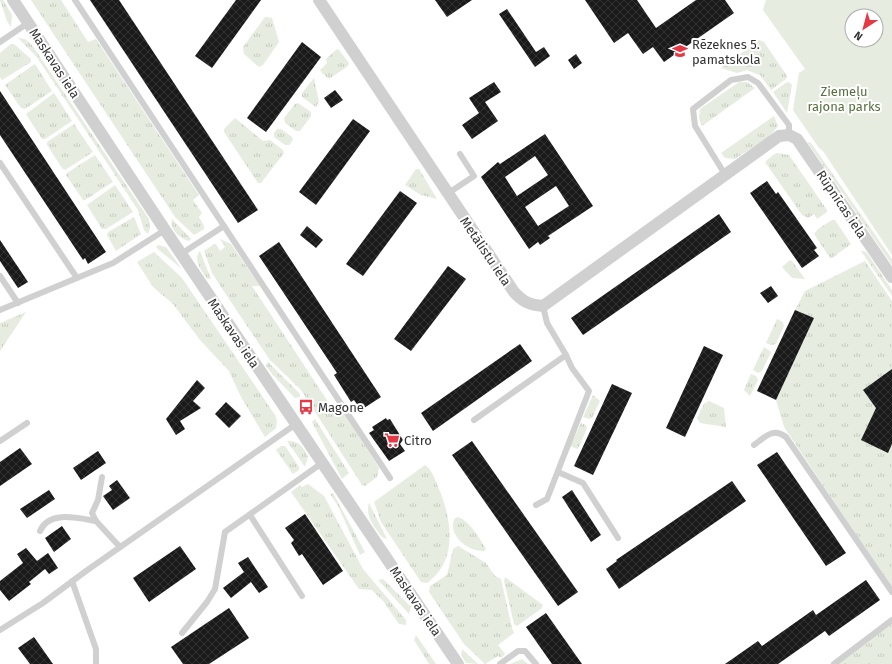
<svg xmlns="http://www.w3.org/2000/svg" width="892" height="664" font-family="'Fira Sans',sans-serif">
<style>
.grass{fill:url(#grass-tufts)}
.park{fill:#e6ecdf;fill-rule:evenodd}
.building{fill:url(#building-cross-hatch);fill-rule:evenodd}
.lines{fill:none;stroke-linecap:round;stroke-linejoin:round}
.lane{stroke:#d0d0d0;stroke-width:6}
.street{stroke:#d0d0d0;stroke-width:12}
.labels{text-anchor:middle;stroke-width:4;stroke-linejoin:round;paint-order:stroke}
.poi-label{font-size:13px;fill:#333;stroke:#fff;text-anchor:start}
.street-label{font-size:13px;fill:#333;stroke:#fff}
.park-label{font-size:13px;fill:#56703f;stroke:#fff}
</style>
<defs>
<pattern id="grass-tufts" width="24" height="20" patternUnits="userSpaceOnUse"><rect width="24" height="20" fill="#e6ecdf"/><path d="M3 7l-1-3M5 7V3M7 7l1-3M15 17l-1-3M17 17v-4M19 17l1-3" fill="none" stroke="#c6cbc0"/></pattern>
<pattern id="building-cross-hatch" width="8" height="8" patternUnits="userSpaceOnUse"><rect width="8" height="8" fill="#1a1a1a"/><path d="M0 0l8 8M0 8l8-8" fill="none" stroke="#333"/></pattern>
</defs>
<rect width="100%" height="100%" fill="#fff"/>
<!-- grass -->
<g class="grass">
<path d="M0,0H3L12,15L11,27L7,21Z"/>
<path d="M31,0H61L88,42L96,39L199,195L193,200L202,213L199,217L204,226V229L194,235L175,217Z"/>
<path d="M265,17L272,18L279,42L263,65L259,67L244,54L243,47Z"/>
<path d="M18,38L25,39L32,45L149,219L150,228L148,234L144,230L138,210L80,122L36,56Z"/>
<path d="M759,40L764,42L787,76L786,79L771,90L760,75L754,73L747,70L737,73L721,68Z"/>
<path d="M11,44H14L31,59V62L2,80L0,77V53Z"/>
<path d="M337,49L339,50L349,63L348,66L329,79L322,73L320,70L327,63L326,59Z"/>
<path d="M35,64L52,91L25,109L21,108L5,85Z"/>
<path d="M314,78L319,102L316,107L302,97V93Z"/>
<path d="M739,82H747L755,88L702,126L699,118L700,109Z"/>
<path d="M787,82L790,83L792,85L787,113L773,92Z"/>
<path d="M54,93L72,121L45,139H42L26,114Z"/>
<path d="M298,103L311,112V116L300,131H296L285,123L284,118L295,104Z"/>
<path d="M774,116L778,126C769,140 748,150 735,159L725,158L721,153Z"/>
<path d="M235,118L263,141L270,140L283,150L284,153L261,183H258L224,132V129Z"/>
<path d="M74,124L93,152L65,170L62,168L47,145V142Z"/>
<path d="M277,129H281L292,137L293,140L289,145H285L274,137V133Z"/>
<path d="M807,142L811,143L892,259V265Z"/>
<path d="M777,153L789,155L827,210V212L817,219L814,214L808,218L802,215L765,162L773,155Z"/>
<path d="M95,155L113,182L85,200H83L66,175L67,173Z"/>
<path d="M416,169H419L437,199L421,195L405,185Z"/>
<path d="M115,185L133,212L106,229H102L87,205Z"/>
<path d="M134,217L141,234L116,251L107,235L108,232Z"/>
<path d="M172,219L191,239L189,241C179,238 170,230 172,219Z"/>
<path d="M832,220H835L851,244L832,258H830L814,234L818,229Z"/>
<path d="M220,239L231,244L260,286H252L334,411L342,412L346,415L379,468L377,477L365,486L362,485L301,390L270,360L223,290L212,273L204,251L214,244H216L220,251L225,247Z"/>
<path d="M158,245L166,247L182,269L159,250L156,247Z"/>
<path d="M200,251L211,279H207C202,271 192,260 200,251Z"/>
<path d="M861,251H864L867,253L892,290V296Z"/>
<path d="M154,252L182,278L275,415L277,421L276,428L265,437L241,397L229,371L200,340L173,304L153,287L137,262Z"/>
<path d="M790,260L792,261L805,279L792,278L782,267Z"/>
<path d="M865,261L892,301V588L784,427L776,400L814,318L795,310L805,291Z"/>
<path d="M26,312L0,351V323Z"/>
<path d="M777,319L783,322L784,326L776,344L772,345L766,343Z"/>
<path d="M764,347L771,352L762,371L758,373L753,370Z"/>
<path d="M268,362L300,394V397L295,398L272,374L266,366Z"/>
<path d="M751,374L756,376L758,380L750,396L744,390Z"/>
<path d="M593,395L600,401L592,418L589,419L583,417Z"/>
<path d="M709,401L724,408L726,427L700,423L697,418L704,404Z"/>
<path d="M315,419L349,473L342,479L312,422Z"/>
<path d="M581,423L586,425L587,428L579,447L577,449L570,446Z"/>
<path d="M287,441C298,440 304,447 308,457L305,467Z"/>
<path d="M281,446H285L299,467V470L293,474L276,450Z"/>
<path d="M425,465C432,469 436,482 439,489C452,520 458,561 427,583L421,582L381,522L374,502Z"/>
<path d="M308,484L324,496L363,569L406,620V625L399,624L384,602L372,590L359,589L291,492L300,485L302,487Z"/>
<path d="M333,493L365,552L360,555L338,506L330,494Z"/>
<path d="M369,503L387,539L382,537C374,526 365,517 369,503Z"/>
<path d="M458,517C471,522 479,538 486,549L484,551C469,552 446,535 455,518Z"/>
<path d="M458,546L486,563L495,576L501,579L512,628L514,633L498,645L505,654L501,658L498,656L485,664L464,644L429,592L430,586L447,575L453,549Z"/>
<path d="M505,577L543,605L541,609L517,626L514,624L504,581Z"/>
<path d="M383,579L411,607L409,614L378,580Z"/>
<path d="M892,620V664H833Z"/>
<path d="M416,635L436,664H429L414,640Z"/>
<path d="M462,649L478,664L466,663L461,655Z"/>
<path d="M522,659L528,664H510Z"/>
</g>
<!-- park -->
<path class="park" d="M766,0H892V255L823,151L819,148L793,110L799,73L805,69L763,10ZM852,16H876V40H852Z"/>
<!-- building -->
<g class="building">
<path d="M90,0H119L258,210L238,223Z"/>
<path d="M236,0H261L212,68L195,56Z"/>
<path d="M435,0H472L447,17Z"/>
<path d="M585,0H637L656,28L696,0H725L734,13L664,62L653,47L643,54L628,33L614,43Z"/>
<path d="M507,9L536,52L544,47L550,56L535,67L499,14Z"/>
<path d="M302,42L321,57L266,132L247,118Z"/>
<path d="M576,54L582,63L574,69L568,60Z"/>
<path d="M494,82L501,92L485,102L498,121L472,139L462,125L479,113L469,98Z"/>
<path d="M335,90L343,100L331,108L324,98Z"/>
<path d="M0,91L106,252L88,264L85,258L83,260L0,135Z"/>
<path d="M353,119L370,131L316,205L299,192Z"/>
<path d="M545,134L593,206L548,236L550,238L540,245L538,242L529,249L481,177L498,162L500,164ZM535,156L548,175L517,196L505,177ZM556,186L569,206L538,226L525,207Z"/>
<path d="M767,181L776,194L778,192L817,248L814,250L819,256L802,268L750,193Z"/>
<path d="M400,191L417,203L363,276L346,264Z"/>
<path d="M719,214L731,232L583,335L571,318Z"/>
<path d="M307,226L323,240L316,248L300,235Z"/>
<path d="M0,240L28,282L18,288L0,261Z"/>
<path d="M279,242L381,397L361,410L354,400L351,402L334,375L337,373L259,256Z"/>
<path d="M448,266L466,279L411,351L394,339Z"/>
<path d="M771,286L778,296L768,303L760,293Z"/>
<path d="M795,310L814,318L776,400L757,391Z"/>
<path d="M520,344L532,361L433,431L421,413Z"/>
<path d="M704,346L723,355L685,437L666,428Z"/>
<path d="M892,369V444L888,453L861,440L876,408L863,390Z"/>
<path d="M197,380L205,388L193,401L201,408L180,421L185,429L176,435L166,419Z"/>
<path d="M612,384L632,393L593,475L574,466Z"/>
<path d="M226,402L241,416L229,428L215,414Z"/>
<path d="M386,418L387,420L390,419L403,440L400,444L405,451L389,461L369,433L374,430L372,427Z"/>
<path d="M472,441L578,592L558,606L452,455Z"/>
<path d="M20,448L32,464L0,486V462Z"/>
<path d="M98,451L106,463L81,480L73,468Z"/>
<path d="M777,452L846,553L826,566L757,465Z"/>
<path d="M117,480L130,498L113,510L103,496L112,490L109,486Z"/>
<path d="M732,481L746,501L619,589L606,569L617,561L616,560Z"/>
<path d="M49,490L55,499L27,518L20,509Z"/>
<path d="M572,490L601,535L591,542L562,497Z"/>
<path d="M305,514L343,571L323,585L302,554L299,556L291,543L294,540L285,528Z"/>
<path d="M62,526L71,539L54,552L45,538Z"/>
<path d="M180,546L196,569L149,602L133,578Z"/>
<path d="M26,548L37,561L48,553L58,568L49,574L45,569L29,582L31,584L9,601L0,590V581L23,563L17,554Z"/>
<path d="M248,557L268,587L259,593L251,582L231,598L223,588L244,572L238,563Z"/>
<path d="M866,580L880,600L829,636L825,631L778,664H725L758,641L762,646L813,610L816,615Z"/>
<path d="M229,608L249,638L209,664H183L171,647Z"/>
<path d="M546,613L582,664H552L526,627Z"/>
<path d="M34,637L53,664H30L18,648Z"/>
</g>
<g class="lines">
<!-- lane -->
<g class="lane">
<path d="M75,0L390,478"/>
<path d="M0,42L28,23"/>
<path d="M0,163L77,278"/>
<path d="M726,176L695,126L693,109L731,80L748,77L758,83L789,125V135"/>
<path d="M447,194L474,176L460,154"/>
<path d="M181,254L224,226"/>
<path d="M0,276L18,303"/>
<path d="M0,310L113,263L165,230"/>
<path d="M474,420L566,355L547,323L543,306"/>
<path d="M0,441L27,423"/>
<path d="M754,445C765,437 773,427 786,437L892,592"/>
<path d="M558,472L583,483L618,538"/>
<path d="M102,477L98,500L92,513L96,521L120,547"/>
<path d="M536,505L547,499L589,391L572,368L566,355"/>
<path d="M250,515L302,596"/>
<path d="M40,531C49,510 78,518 96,521"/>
<path d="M72,581L96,649V664"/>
<path d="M0,630L43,603L86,571L296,424"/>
<path d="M182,633L207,602L215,589L225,532L322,463"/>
<path d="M500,664L518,651H525L536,664"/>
<path d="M834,664L892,620"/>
</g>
<!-- street -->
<g class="street">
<path d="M13,0L165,230L458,664"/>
<path d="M319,0L514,292C523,302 530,305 543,306L779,136L789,135L797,139L892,277"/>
</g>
</g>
<!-- icons -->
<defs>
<g id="school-bare" transform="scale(1.2)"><path d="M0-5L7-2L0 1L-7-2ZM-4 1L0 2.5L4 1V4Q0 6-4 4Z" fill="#e63946" stroke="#fff" stroke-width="2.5" paint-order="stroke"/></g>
<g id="bus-bare" transform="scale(1.2)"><path d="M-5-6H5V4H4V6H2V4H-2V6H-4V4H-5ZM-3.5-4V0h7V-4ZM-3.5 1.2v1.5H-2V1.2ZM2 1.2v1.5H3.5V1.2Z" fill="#e63946" stroke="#fff" stroke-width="2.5" paint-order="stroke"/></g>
<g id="supermarket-bare" transform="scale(1.2)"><path d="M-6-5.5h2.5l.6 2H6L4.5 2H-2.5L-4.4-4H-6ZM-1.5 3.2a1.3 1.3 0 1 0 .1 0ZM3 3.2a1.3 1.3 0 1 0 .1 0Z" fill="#e63946" stroke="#fff" stroke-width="2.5" paint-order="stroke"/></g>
</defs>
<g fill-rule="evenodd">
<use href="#school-bare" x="680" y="51"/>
<use href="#bus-bare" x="306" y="407"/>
<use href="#supermarket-bare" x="392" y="440"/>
</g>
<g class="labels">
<!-- poi labels -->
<g class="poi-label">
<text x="692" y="49">Rēzeknes 5.<tspan x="692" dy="15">pamatskola</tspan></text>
<text x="318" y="412">Magone</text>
<text x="404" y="445">Citro</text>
</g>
<!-- street labels -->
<g class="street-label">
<text transform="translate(55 63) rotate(57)" y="5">Maskavas iela</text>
<text transform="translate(842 204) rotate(56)" y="5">Rūpnīcas iela</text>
<text transform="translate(486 251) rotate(56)" y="5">Metālistu iela</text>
<text transform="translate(234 333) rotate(56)" y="5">Maskavas iela</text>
<text transform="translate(416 601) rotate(56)" y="5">Maskavas iela</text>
</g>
<!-- park labels -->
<g class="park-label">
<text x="844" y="96">Ziemeļu<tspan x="844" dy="15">rajona parks</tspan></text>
</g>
</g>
<!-- north arrow -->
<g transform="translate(864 28) rotate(216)"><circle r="19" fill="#ffffff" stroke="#adadad"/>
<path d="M0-3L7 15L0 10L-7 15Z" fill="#e63946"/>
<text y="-6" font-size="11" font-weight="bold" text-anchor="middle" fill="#333333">N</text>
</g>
</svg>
